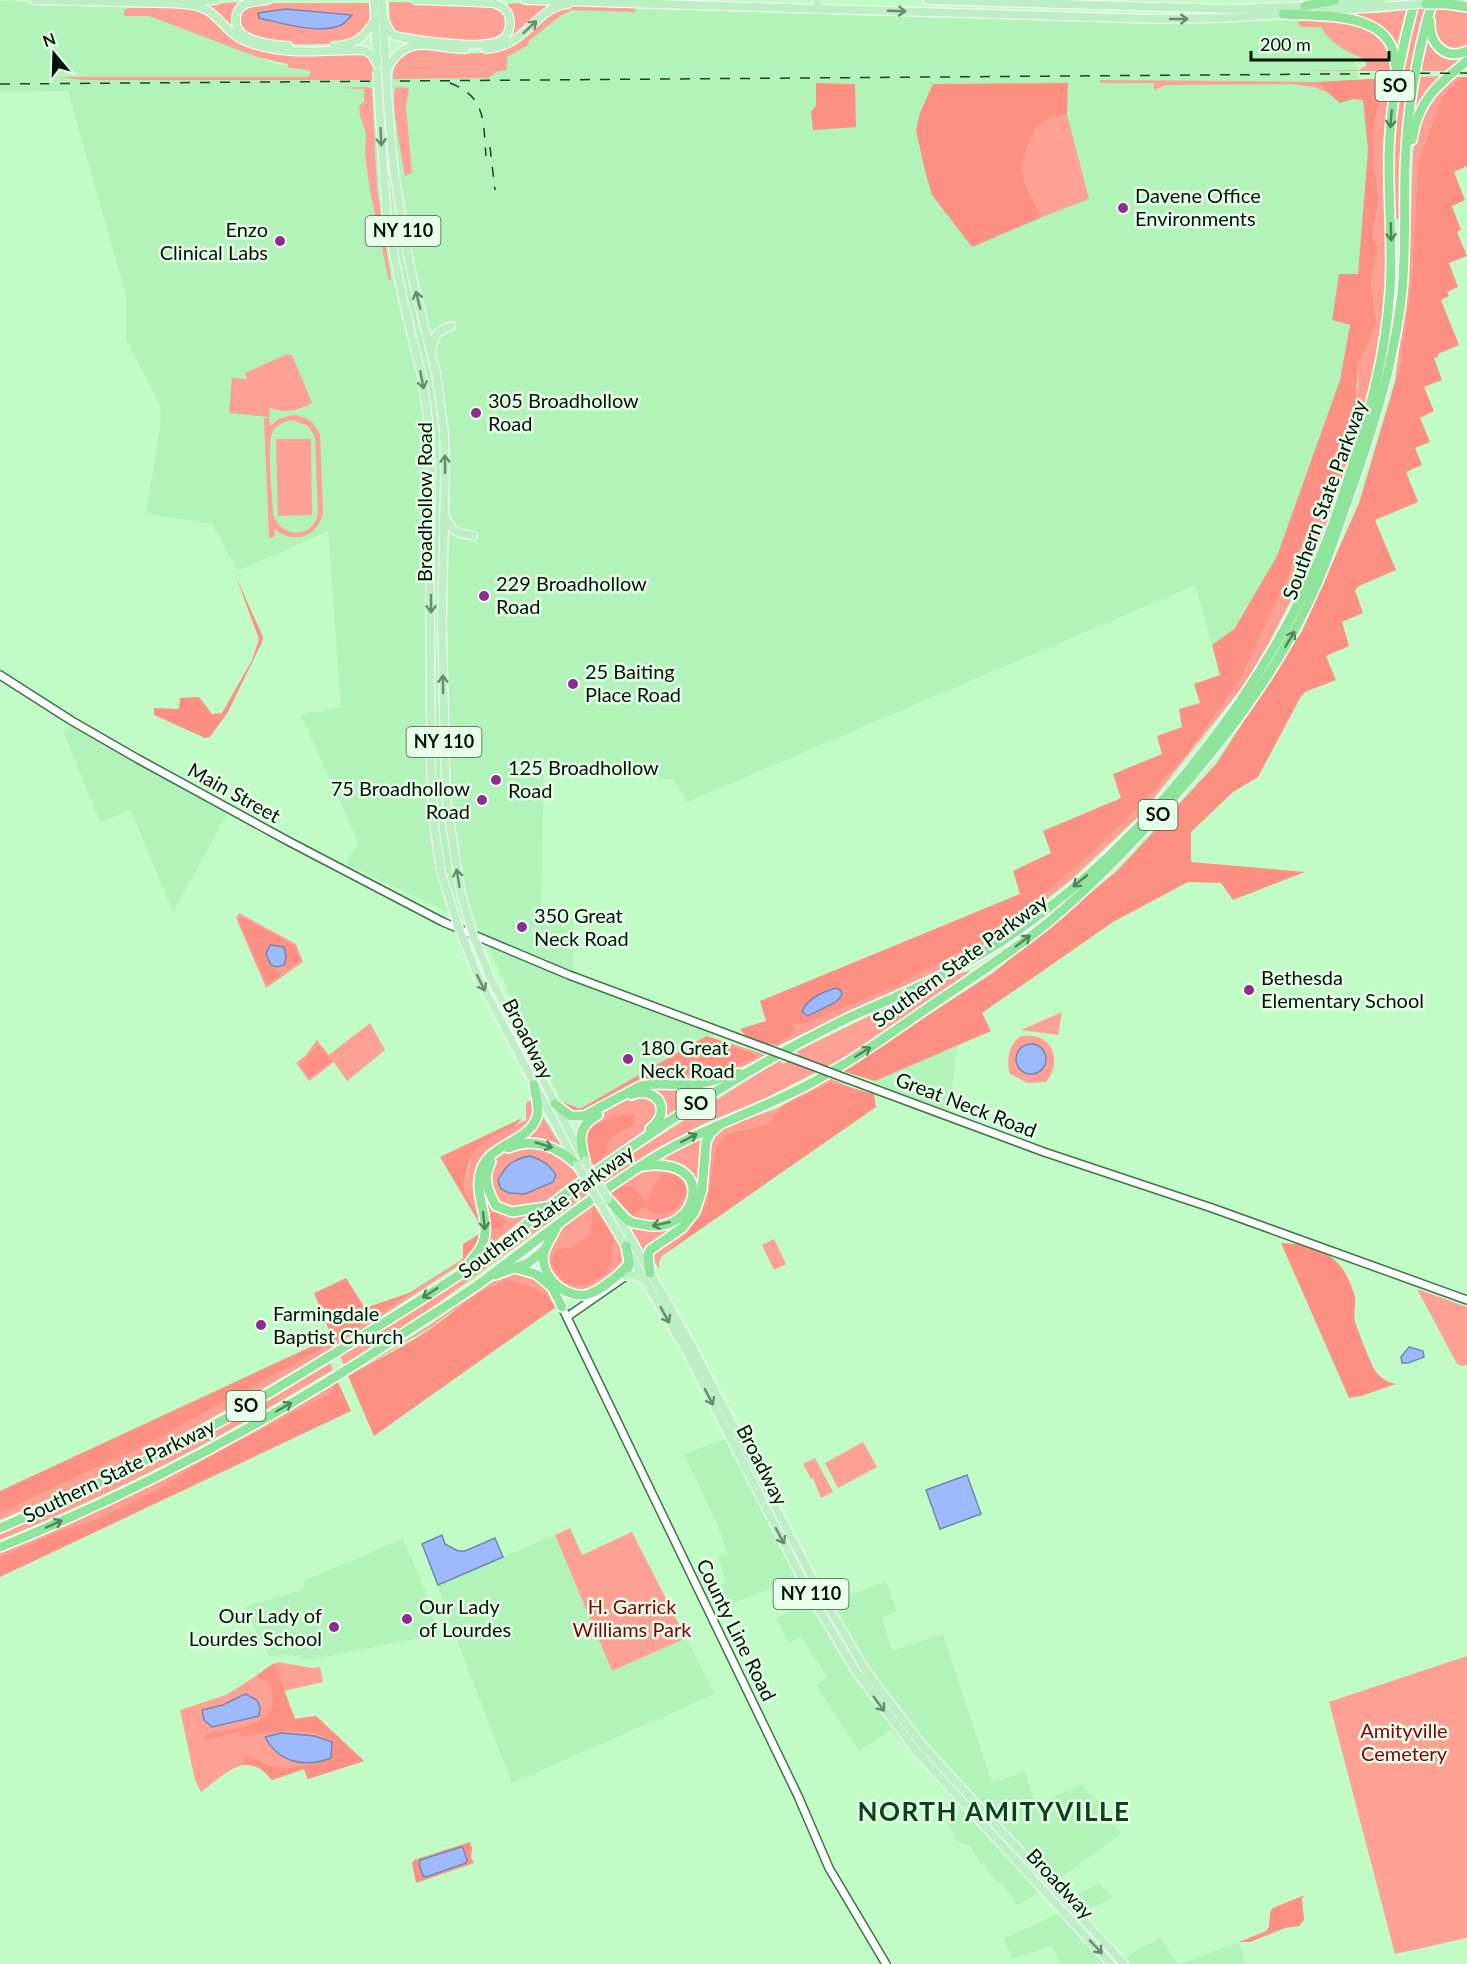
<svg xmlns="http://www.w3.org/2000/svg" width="1467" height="1964" font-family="Lato,sans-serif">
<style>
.built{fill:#b1f3b8}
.green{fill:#ffa095;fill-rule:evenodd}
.forest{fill:#fe9083}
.water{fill:#9eb9fc;stroke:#6f87b1;stroke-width:1.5}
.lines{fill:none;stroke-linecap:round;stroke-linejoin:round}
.secondary-casing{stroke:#3e7446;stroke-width:10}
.primary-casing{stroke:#fff;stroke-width:10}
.highway-casing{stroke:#fff;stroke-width:12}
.secondary{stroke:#fff;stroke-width:7}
.primary{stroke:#bcefc3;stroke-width:8}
.highway{stroke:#8fe49b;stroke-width:9}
.rail{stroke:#243e27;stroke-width:1.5;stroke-dasharray:10 10;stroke-linecap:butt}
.secondary-bridge-casing{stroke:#3e7446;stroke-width:10;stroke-linecap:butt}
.primary-bridge-casing{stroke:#fff;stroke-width:10;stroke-linecap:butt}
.highway-bridge-casing{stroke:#fff;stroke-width:12;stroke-linecap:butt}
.secondary-bridge{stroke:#fff;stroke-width:7}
.primary-bridge{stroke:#bcefc3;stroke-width:8}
.highway-bridge{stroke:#8fe49b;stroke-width:9}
.oneway{stroke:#688c6d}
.oneway2{stroke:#4f8657}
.poi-dot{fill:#902b91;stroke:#e8ffea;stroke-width:2}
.labels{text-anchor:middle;stroke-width:5;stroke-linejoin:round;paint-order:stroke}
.shield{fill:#e8ffea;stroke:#465a48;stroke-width:1.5}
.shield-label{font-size:18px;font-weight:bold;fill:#011303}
.poi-label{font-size:20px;fill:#011303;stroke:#e8ffea;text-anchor:start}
.street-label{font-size:20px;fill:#011303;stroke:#e8ffea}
.park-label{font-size:20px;fill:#860008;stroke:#e8ffea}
.district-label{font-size:26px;font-weight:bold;letter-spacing:1.5px;fill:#084418;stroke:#e8ffea}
</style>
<rect width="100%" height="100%" fill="#c1fcc7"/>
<!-- built -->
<g class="built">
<path d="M0,1L157,8L274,64L394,74L500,54L524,44L559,14L577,6L688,5L934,12L1302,16L1349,27L1363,99L1368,150L1358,275L1332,320L1350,325L1340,380L1277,556L1233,629L1212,645L1195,585L687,802L674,780L544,762L541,915L574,916L573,973L732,1032L707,1036L580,1109L562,1102L477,925L346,864L358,842L301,715L341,707L328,531L238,571L212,524L146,514L160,429L161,407L126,338L127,300L68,91L0,92Z"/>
<path d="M71,727L227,814L173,912L131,810L100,822L64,733Z"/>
<path d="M957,1046L948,1122L874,1094L875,1081Z"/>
<path d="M742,1433L829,1602L886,1582L897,1612L882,1617L892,1651L943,1634L992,1783L1025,1772L1036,1806L1081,1784L1100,1804L1121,1834L1053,1883L1069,1899L1099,1883L1112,1898L1083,1912L1111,1940L1093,1950L1105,1964H1060L1052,1946L1013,1959L1003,1939L1059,1913L1039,1892L1017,1905L1004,1885L996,1882L984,1863L981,1865L969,1845L957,1842L946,1820L962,1811L891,1730L859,1751L816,1685L827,1677L801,1636L789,1643L776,1619L806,1600L795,1578L715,1611L705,1591L726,1582L718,1557L727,1553L718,1526L684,1454Z"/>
<path d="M555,1535L612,1671L686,1638L715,1694L512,1783L446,1612L438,1585Z"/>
<path d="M403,1539L425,1590L439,1634L309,1660L290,1655L269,1656L244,1607L305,1589L303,1581Z"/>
<path d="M1160,1938L1178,1964H1131L1125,1958Z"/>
<path d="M1239,1942L1245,1964H1180Z"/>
</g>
<!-- green -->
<g class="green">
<path d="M1420,0H1428L1419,28L1421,29L1411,72L1404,71L1409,51L1407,50Z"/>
<path d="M244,2C236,12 230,18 236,31L207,8L208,4Z"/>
<path d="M389,2L491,4L504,13C507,20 509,29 503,35C488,50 416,36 395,34L390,26Z"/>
<path d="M258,3H369C369,11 372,24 366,30C363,34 352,41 346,43C340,45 330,43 323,44C302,45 221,46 244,8Z"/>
<path d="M508,4L515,3L561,4L506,43L511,13L507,6Z"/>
<path d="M569,6L635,8L634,15L633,12L572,10L560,16L529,41L528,45L507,57V70L496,72L489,78L393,79C393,38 430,50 457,53C469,54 482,53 494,52C526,48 540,15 569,6Z"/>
<path d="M1449,6L1467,11V48L1458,52L1439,47L1433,21L1437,7Z"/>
<path d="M186,7L203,12L240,43L266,52L292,56L363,54L372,59L374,80H84L58,77H307L310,75V70L288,68V64L257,57L149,16H124V10L128,8Z"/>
<path d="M1406,10L1397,47L1387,34L1346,15V13H1378Z"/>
<path d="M1318,18C1352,22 1397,26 1390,71H1300L1359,70L1367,65L1364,59C1348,53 1329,42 1321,27H1302L1298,24L1300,19Z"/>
<path d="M1428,36L1433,45L1467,53V59L1451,71H1419Z"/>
<path d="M1391,76L1384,131L1383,160L1388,258L1382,336L1362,425L1338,495L1315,553L1269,643L1244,685L1141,814L1071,880L1001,935L937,971L777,1046L796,1029L790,1024L801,1025L810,1022L895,987L994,934L1024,912L1095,850L1126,820L1186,756L1240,680L1287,580L1320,503L1332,494L1358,388V362L1367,347L1377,322L1371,283L1378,247L1373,237L1379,199L1374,159V125L1386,78Z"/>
<path d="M1401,76H1409L1406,94L1407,95L1400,220L1395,218C1392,170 1395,124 1401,76Z"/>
<path d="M1445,76L1414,117L1419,77Z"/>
<path d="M1452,77H1462L1459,80L1418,162L1412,273L1400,365L1395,382L1409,269L1413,152L1418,128L1428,101Z"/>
<path d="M1100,80L1316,82L1327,92L1313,87L1292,84L1170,85L1163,86L1154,90V83H1101Z"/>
<path d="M366,87L372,89L377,188L391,279L389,281L370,191L365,154L366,133L360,116L359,106L364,102V89L339,88Z"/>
<path d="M396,87L409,88L406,106L412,173L405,176C403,160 389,98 396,87Z"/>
<path d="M1067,115L1089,199L1042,217L1025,184L1021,165L1036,127L1051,118Z"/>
<path d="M287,354L292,355L312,403C297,410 287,414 270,408L269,417L229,413L232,378L247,379L245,373Z"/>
<path d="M294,415L306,418L312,422L320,434L323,513C318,537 292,545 275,529L274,537L269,538L264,418H269L270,426L280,418ZM293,420L308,426L315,437L318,513C313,539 283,539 273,515C273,499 266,443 273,431C278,424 285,421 293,420Z"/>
<path d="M276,439H311L312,515L278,516Z"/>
<path d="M239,913L296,944L303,962L266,988L236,918Z"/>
<path d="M971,971L847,1056L768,1097L703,1124L658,1148L604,1183L598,1175L779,1060L783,1064L799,1055L797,1051L958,973Z"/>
<path d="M1062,1012L1058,1035L1021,1030Z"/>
<path d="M370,1023L385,1050L347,1081L334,1062L309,1081L296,1063L305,1056L317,1040L329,1055Z"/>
<path d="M707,1036L766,1055L718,1079L696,1083L649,1082L578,1114L571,1111L562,1102L580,1109Z"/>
<path d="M1021,1036C1051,1031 1064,1059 1046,1082L1028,1083L1010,1074C1006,1061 1008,1044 1021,1036Z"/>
<path d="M829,1078L855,1089L830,1082L783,1107L768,1124L727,1133L716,1147L708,1204L684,1236L662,1256L659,1262V1268L652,1259L653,1252L697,1213L707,1153L713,1137L724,1126L776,1109Z"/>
<path d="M718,1083L719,1084L661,1122L663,1105L638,1089Z"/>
<path d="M633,1096L653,1098L659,1112L651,1126L593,1166C571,1124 602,1115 633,1096Z"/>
<path d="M531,1100L534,1105L533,1115L535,1117C522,1141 487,1140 478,1169C476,1176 477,1184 478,1192C484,1220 487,1233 470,1258L341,1343L233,1406L165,1444L76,1487L0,1520V1513L144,1446L324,1348L321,1342L331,1337L334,1343L465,1259C493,1227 480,1221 464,1188L472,1152L484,1141L526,1120V1103Z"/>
<path d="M541,1114L561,1145L560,1147C531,1132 516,1142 491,1157L488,1196L516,1215L527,1216L479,1255L482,1248L481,1187L490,1157L527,1133Z"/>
<path d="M711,1130C698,1154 707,1183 694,1208C690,1217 681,1226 673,1233C664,1240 653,1242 647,1252L644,1251L627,1221C651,1236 696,1227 696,1193C696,1187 693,1179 690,1175C680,1164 666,1167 656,1161Z"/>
<path d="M538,1144L564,1157L578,1177C564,1186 547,1202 532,1208C494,1224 467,1162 515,1147C522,1145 531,1145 538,1144Z"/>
<path d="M662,1168L680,1172L688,1182L689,1205C658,1234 629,1225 608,1191C626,1180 641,1171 662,1168Z"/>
<path d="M583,1186L588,1194L434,1306L344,1365L339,1354L448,1288Z"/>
<path d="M593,1203L626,1256V1264C614,1273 600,1289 584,1292C574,1294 554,1282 549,1272C545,1264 546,1253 550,1245C559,1228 579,1216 593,1203Z"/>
<path d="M774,1239L786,1264L774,1270L762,1245Z"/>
<path d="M524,1272L549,1287L559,1305L556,1307L552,1300L496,1283L445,1316L433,1326L348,1376L430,1325L474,1293L508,1273Z"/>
<path d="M1417,1289L1467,1307V1365L1463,1366L1457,1364Z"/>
<path d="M329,1360L333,1370C277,1403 220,1437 162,1466C109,1493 55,1517 0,1540V1531L51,1508Z"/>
<path d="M337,1380L331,1392L196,1464L161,1487L94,1520L61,1530L0,1557V1551L122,1498L177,1470Z"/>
<path d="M863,1442L877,1467L838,1488L825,1463Z"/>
<path d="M815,1458L833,1492L821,1498L813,1478L811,1479L803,1464Z"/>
<path d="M570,1528L582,1555L632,1532L686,1638L612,1671L555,1535Z"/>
<path d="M1467,1656V1938L1395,1954L1329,1702Z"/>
<path d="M278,1662L312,1668L320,1667L323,1682L284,1691L295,1719L316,1716L364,1761L308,1779L304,1769L272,1780C269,1777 266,1772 262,1769C242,1754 216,1781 201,1792L195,1780L180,1710L226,1695Z"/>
</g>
<!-- forest -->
<g class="forest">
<path d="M1462,77H1467V166L1454,172L1465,200L1452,206L1461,230L1457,232L1467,256L1449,263L1458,287L1447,292L1449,296L1441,300L1459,345L1438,354V357L1434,358L1442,380L1424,387L1434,411L1420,418L1430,442L1415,448L1422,465L1406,472L1418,502L1375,520L1396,570L1359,586L1355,590L1363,613L1342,622L1349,646L1326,656L1336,680L1305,692L1300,698L1258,777L1233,792L1191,832V862L1305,872L1233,900L1221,883L1188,882L1113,922L982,1013L991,1031L875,1081L842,1071L993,973L1117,871L1216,764L1302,631L1359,503L1400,365L1412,273L1418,162L1443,96Z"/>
<path d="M1386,78L1374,125V159L1379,199L1373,237L1378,247L1371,283L1377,322L1367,347L1358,362L1356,404L1332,494L1320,503L1287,580L1240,680L1186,756L1126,820L1095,850L1024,912L994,934L895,987L810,1022L801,1025L791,1024L796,1029L777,1046C765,1042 748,1042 740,1029L766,1021L760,1001L1020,894L1013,871L1051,853L1043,831L1121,798L1113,774L1162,754L1157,736L1182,727L1179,709L1200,703L1194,684L1220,675L1212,645L1234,629L1277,556L1340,380L1350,325L1332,320L1339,274H1358L1368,150L1363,100L1353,99L1340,103L1316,82Z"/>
<path d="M816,83L855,84L856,127L813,130L811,112L816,106Z"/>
<path d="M1068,83L1067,115L1051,118L1036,127L1021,165L1025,184L1042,217L972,247L932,195L925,171L916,130L920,113L933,84Z"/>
<path d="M236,577L263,637L262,642L228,712L210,737L205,738L154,715V708L179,709L180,698L199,697L212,714L222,713L252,660L259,639Z"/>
<path d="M239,917L244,918L290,943L294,946L301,961L288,969L284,965L286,957L266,954L271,965L282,974L277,979L267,985L238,919Z"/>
<path d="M707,1036L758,1056L720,1071L695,1075L669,1073L647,1079L628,1085L584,1110L575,1111L562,1102L580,1109Z"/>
<path d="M318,1045L332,1061L309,1078L300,1065Z"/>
<path d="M830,1082L874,1094L876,1107L662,1256L684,1236L707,1204L716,1147L727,1133L768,1124L782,1107Z"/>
<path d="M634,1114L635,1124L610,1138L605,1154L593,1166L585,1152L586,1132C603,1119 612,1116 634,1114Z"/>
<path d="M522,1118C517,1126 511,1128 503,1132C470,1148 470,1154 464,1188C480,1221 493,1227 465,1259L334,1343L314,1293L346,1278L365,1308L409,1293L463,1259V1244L481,1233L478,1221L440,1157Z"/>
<path d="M662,1173L681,1177L687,1191C682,1203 672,1217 657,1214C653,1213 647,1209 644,1207L632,1215L613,1193L623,1186L633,1187L647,1202L650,1192Z"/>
<path d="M593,1207L614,1237L611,1247L612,1258L606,1274L588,1284L565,1283L551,1263L556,1250L574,1246L590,1235Z"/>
<path d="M496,1212L507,1222L500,1230L493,1229L489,1222L491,1213Z"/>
<path d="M1281,1243C1314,1244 1338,1252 1351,1285C1352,1289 1355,1294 1355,1298C1356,1306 1353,1314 1355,1321C1356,1327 1373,1369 1376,1372C1382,1379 1387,1382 1396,1384L1361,1396L1349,1398Z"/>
<path d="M508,1280C525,1284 547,1291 556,1307L374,1436L348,1376C375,1360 408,1345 433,1327C456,1310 480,1288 508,1280Z"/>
<path d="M321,1342L324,1348L144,1446L0,1513V1491Z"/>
<path d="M337,1380L351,1411L0,1577V1557L61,1530L94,1520L161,1487L196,1464L331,1392Z"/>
<path d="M274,1663L295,1719L316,1716L364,1761L308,1779L304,1769L272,1780C263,1770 258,1765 244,1765L243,1756C255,1757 263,1764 274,1767C288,1771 318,1763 331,1758L332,1742C311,1723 266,1734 240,1736L239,1732L203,1741L207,1734C227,1728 268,1730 272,1704C273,1695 273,1690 268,1682L259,1679L257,1675Z"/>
<path d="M470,1842L472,1848L471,1858L474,1863L416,1883L412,1863L414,1860Z"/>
<path d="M1305,1895L1302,1898L1304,1920L1299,1926L1285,1928L1250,1942H1239L1266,1931L1269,1927L1270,1912L1273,1908Z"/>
</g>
<!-- water -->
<g class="water">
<path d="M286,9L352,15C349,18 345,23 341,25C319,35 282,23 259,18L258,13Z"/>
<path d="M270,945L284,947L286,957L284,965L277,967L271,965L266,954Z"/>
<path d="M837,988L841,991L842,995L836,1002L808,1016L802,1012C806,999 824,991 837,988Z"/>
<circle cx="1031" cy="1059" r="15"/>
<path d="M530,1156C542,1160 549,1164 556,1175L553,1182L525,1194L509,1193L501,1189L498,1180C506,1165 513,1159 530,1156Z"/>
<path d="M1409,1347L1423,1351L1424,1357L1408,1363H1402L1401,1357Z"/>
<path d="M967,1475L981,1514L940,1529L926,1490Z"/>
<path d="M442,1535L445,1544L458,1551H465L495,1538L503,1557L438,1585L422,1544Z"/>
<path d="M245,1694L257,1700L260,1708L259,1716L212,1727L204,1720L202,1710L223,1705Z"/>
<path d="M281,1733L315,1736L332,1742L331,1758C305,1768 279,1763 265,1737Z"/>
<path d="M461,1847L463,1848L467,1860L466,1863L426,1877L423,1876L419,1864L420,1860Z"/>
</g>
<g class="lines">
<!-- secondary casing -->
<g class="secondary-casing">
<g id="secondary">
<path d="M0,675L72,721L138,759L288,841L443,922L569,975L765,1048"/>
<path d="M845,1078L1044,1152L1212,1208L1467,1300"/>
<path d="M562,1307L798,1796L829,1868L886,1964"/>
<path d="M567,1317L626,1276"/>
</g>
</g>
<!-- primary casing -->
<g class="primary-casing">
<g id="primary">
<path d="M34,0L159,3"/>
<path d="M268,0C254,2 235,1 236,21C236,26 238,30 242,34C254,43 275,45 289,46"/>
<path d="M374,0L377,61"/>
<path d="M382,0L386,70"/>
<path d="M525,0L1156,19L1222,18L1288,14"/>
<path d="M817,0L818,9"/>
<path d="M927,0L1231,9L1310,6"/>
<path d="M1446,1L1460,0"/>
<path d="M189,2L217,0"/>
<path d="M156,3C173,4 195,2 210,12C222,21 230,35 245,41C283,57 323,50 363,50L371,54L377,64"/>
<path d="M1328,4L1382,0"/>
<path d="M1317,12L1394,6"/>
<path d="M383,17L390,32L395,36C415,40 482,50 499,41C510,36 512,24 508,13L502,7L494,3L416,0"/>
<path d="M334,46C355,45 364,38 375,20"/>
<path d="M486,49C528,46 535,7 568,4"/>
<path d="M386,71C407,32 428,48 465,49"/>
<path d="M388,103L393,163L403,230L413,280L436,373L444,432L445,473L442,625L446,798L461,894L473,935L490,977L581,1154"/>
<path d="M379,105L387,220L404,304L422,377L429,426L431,469L430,545L431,780L434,824L441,872L459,929L479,979L575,1161"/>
<path d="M432,350C434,335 437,331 451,326"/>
<path d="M445,516C452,533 457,532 473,536"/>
<path d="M600,1203L686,1351L811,1596L855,1670L916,1751L1111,1964"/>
<path d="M615,1211L693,1348L818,1589L866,1671L923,1746L1124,1964"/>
<path d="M626,1276L636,1275L644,1280"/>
</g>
</g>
<!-- highway casing -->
<g class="highway-casing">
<g id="highway">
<path d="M1447,4L1467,7"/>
<path d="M1305,6L1335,0"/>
<path d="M1283,14C1314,16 1371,12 1389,42C1394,49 1395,60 1396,69"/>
<path d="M1430,21C1429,43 1444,61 1467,51"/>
<path d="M1412,140C1418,100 1437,85 1467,61"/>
<path d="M631,1095C644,1089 664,1095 661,1113C660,1120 655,1125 650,1129"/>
<path d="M555,1104L571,1116H584L640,1086L654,1084L697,1085L739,1073"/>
<path d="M508,1148C535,1137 556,1146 577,1165"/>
<path d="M585,1161C580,1140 576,1127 598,1115"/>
<path d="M491,1162C482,1178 488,1191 496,1206L512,1212L545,1207"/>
<path d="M608,1199C615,1206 623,1218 631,1222C635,1224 641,1224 645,1225C698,1236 720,1155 643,1166"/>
<path d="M556,1228C553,1235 548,1242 545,1249C537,1272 561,1297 584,1295C597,1294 622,1273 629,1263"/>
<path d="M626,1246L629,1263L628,1268"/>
<path d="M467,1266C471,1260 477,1254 481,1247C494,1221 472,1196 481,1170C490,1143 528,1143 537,1117C540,1108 535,1094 534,1085"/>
<path d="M515,1268L536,1274L554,1289"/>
<path d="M650,1273L648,1255L650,1250L682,1228L695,1212L702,1190L706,1142L710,1134L718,1126"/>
<path d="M495,1275L528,1263L545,1249"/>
<path d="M553,1289L562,1307"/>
<path d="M0,1528C76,1495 150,1460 223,1420C265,1396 307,1370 348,1345C393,1317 438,1290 481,1260C505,1243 528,1222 552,1204C590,1175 631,1147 671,1120C728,1083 786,1048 846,1019C891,998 936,981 978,956C1120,872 1245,720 1314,571C1328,540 1339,508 1349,476C1369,415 1386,354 1390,290C1393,245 1388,200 1389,155C1390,102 1401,51 1415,0"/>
<path d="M0,1547C140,1491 275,1418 401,1335C429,1316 459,1299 486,1279C537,1240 588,1200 642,1165C696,1129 759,1112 815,1081C859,1057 898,1028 939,1000C976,975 1015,950 1050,921C1088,889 1122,854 1155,818C1218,749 1279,672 1316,586C1327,562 1335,536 1344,511C1369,441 1394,367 1402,292C1406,251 1404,209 1405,168C1407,110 1416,55 1433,0"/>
</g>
</g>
<!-- secondary -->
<use href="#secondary" class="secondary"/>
<!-- primary -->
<use href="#primary" class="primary"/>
<!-- highway -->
<use href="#highway" class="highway"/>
<!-- rail -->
<g class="rail">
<path d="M450,83C487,97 483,123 486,156"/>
<path d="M0,84L1467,73"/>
<path d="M490,147L495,190"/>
</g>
<!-- secondary-bridge casing -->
<g class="secondary-bridge-casing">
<path id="secondary-bridge" d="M765,1048L845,1078"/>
</g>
<!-- primary-bridge casing -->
<g class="primary-bridge-casing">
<g id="primary-bridge">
<path d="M1394,6L1431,3"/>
<path d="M386,71L388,103"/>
<path d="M377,72L379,105"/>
<path d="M585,1161L608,1199"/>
<path d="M577,1165L600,1203"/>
</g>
</g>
<!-- highway-bridge casing -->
<g class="highway-bridge-casing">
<path id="highway-bridge" d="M1426,4H1447"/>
</g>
<!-- secondary-bridge -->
<use href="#secondary-bridge" class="secondary-bridge"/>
<!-- primary-bridge -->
<use href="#primary-bridge" class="primary-bridge"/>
<!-- highway-bridge -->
<use href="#highway-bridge" class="highway-bridge"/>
</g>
<!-- one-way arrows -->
<defs><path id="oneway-shaft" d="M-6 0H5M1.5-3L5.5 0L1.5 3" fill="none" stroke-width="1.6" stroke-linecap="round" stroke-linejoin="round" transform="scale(1.5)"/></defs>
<g class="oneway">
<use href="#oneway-shaft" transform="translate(897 11) rotate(2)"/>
<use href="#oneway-shaft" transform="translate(1179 19)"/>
<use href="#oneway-shaft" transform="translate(530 27) rotate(-43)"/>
<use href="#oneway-shaft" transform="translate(381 137) rotate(87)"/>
<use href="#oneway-shaft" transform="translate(418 300) rotate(-104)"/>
<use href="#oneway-shaft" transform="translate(422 380) rotate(79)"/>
<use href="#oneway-shaft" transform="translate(445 464) rotate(-91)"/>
<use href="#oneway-shaft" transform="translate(431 604) rotate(90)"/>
<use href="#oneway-shaft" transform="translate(443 684) rotate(-91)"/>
<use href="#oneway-shaft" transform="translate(458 878) rotate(-99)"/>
<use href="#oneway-shaft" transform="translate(481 983) rotate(64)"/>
<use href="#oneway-shaft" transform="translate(665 1315) rotate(61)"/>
<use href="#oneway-shaft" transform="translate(709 1397) rotate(62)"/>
<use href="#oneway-shaft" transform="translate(780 1536) rotate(62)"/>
<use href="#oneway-shaft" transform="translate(879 1704) rotate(53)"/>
<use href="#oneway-shaft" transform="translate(1096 1947) rotate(47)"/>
</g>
<g class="oneway2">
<use href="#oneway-shaft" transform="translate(1391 119) rotate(95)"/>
<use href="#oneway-shaft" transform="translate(1391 232) rotate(88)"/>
<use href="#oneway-shaft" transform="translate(1290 639) rotate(-59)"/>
<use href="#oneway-shaft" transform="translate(1080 881) rotate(141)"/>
<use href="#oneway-shaft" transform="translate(1023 941) rotate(-37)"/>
<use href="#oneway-shaft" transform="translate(863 1052) rotate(-32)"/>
<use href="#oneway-shaft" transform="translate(689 1138) rotate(-27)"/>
<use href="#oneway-shaft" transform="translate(544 1145) rotate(17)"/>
<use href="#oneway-shaft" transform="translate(484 1221) rotate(84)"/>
<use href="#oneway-shaft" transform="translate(661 1224) rotate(168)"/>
<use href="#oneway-shaft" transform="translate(430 1293) rotate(147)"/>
<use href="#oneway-shaft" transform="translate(284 1407) rotate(-30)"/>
<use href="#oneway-shaft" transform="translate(54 1524) rotate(-24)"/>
</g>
<!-- markers -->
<g class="poi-dot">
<circle cx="1123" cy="208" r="6"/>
<circle cx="280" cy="241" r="6"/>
<circle cx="476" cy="413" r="6"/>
<circle cx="484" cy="596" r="6"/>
<circle cx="573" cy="684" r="6"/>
<circle cx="496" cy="780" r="6"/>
<circle cx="482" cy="800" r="6"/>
<circle cx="522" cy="927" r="6"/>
<circle cx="1249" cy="990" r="6"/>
<circle cx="628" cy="1059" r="6"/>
<circle cx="261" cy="1325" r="6"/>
<circle cx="407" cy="1619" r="6"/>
<circle cx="334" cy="1627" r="6"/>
</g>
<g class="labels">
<!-- shield labels -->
<g class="shield">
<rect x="1375.5" y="71" width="39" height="30" rx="4.5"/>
<rect x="365.5" y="216" width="75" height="30" rx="4.5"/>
<rect x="406.5" y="727" width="75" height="30" rx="4.5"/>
<rect x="1138.5" y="800" width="39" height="30" rx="4.5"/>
<rect x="676.5" y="1089" width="39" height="30" rx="4.5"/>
<rect x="226.5" y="1391" width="39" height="30" rx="4.5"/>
<rect x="773.5" y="1579" width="75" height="30" rx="4.5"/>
</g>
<g class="shield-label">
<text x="1395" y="92">SO</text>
<text x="403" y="237">NY 110</text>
<text x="444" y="748">NY 110</text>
<text x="1158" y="821">SO</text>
<text x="696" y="1110">SO</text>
<text x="246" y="1412">SO</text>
<text x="811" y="1600">NY 110</text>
</g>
<!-- poi labels -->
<g class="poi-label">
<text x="1135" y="203">Davene Office<tspan x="1135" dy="23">Environments</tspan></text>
<text x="268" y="237" text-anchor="end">Enzo<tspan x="268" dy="23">Clinical Labs</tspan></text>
<text x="488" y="408">305 Broadhollow<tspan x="488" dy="23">Road</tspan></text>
<text x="496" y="591">229 Broadhollow<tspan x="496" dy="23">Road</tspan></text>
<text x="585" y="679">25 Baiting<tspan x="585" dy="23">Place Road</tspan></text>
<text x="508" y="775">125 Broadhollow<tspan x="508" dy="23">Road</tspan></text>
<text x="470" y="796" text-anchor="end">75 Broadhollow<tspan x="470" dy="23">Road</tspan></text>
<text x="534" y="923">350 Great<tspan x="534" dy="23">Neck Road</tspan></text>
<text x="1261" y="985">Bethesda<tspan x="1261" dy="23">Elementary School</tspan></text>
<text x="640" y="1055">180 Great<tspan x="640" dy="23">Neck Road</tspan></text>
<text x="273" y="1321">Farmingdale<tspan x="273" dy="23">Baptist Church</tspan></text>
<text x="419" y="1614">Our Lady<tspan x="419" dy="23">of Lourdes</tspan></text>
<text x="322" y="1623" text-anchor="end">Our Lady of<tspan x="322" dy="23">Lourdes School</tspan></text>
</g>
<!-- street labels -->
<g class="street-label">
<text transform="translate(1325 500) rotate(-70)" y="7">Southern State Parkway</text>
<text transform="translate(425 502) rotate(-90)" y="7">Broadhollow Road</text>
<text transform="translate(234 793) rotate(29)" y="7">Main Street</text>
<text transform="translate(960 961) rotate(-36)" y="7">Southern State Parkway</text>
<text transform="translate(528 1039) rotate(63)" y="7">Broadway</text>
<text transform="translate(966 1105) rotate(21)" y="7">Great Neck Road</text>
<text transform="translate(546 1212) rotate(-36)" y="7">Southern State Parkway</text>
<text transform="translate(762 1465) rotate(63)" y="7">Broadway</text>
<text transform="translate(119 1471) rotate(-26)" y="7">Southern State Parkway</text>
<text transform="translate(736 1630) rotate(64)" y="7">County Line Road</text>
<text transform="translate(1060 1884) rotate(47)" y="7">Broadway</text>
</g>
<!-- park labels -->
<g class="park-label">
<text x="632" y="1614">H. Garrick<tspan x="632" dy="23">Williams Park</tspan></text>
<text x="1404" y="1738">Amityville<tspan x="1404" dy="23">Cemetery</tspan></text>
</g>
<!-- district labels -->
<g class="district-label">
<text x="994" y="1821">NORTH AMITYVILLE</text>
</g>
</g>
<!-- north arrow -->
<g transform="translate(54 54) rotate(341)" stroke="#e8ffea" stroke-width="4.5" paint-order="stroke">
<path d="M0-4.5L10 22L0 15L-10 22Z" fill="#011303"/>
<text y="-9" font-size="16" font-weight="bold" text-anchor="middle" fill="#011303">N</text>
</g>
<!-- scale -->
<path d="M1251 51v9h138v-9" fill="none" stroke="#011303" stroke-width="3"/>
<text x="1260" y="51" font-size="18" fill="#011303" stroke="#e8ffea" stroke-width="4.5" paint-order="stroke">200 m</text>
</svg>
